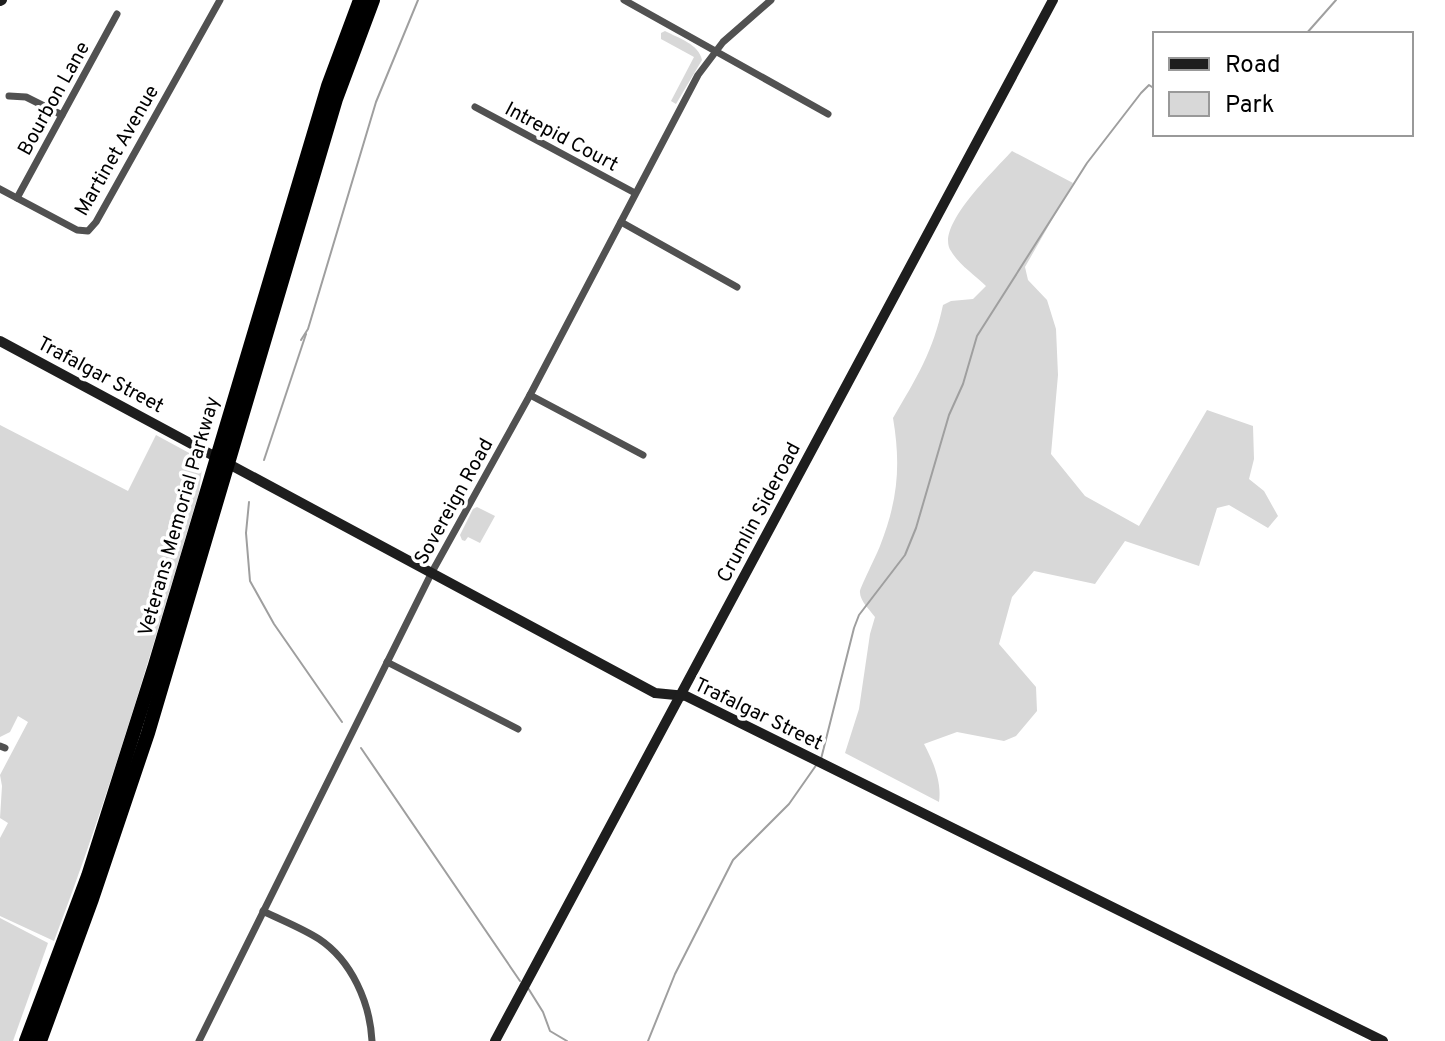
<svg xmlns="http://www.w3.org/2000/svg" width="1445" height="1041" font-family="Overpass,sans-serif">
<style>
.green{fill:#d8d8d8}
.lines{fill:none;stroke-linecap:round;stroke-linejoin:round}
.stream{stroke:#9f9f9f;stroke-width:2}
.street{stroke:#515151;stroke-width:7}
.secondary{stroke:#1e1e1e;stroke-width:10}
.highway{stroke:#000;stroke-width:14}
.labels{text-anchor:middle;stroke-width:7;stroke-linejoin:round;paint-order:stroke}
.street-label{font-size:20px;fill:#000;stroke:#fff}
</style>
<rect width="100%" height="100%" fill="#fff"/>
<!-- green -->
<g class="green">
<path d="M665,31C678,38 699,44 702,60L676,104L671,101L694,57L661,39V33Z"/>
<path d="M1012,151L1073,183L1025,267L1028,280L1047,300L1056,329L1058,375L1051,454L1085,496L1139,526L1207,410L1253,426L1254,459L1249,479L1264,491L1278,516L1268,528L1229,505L1217,508L1199,566L1125,541L1095,584L1034,571L1012,597L999,644L1036,687L1037,711L1016,736L1004,741L957,732L924,744C933,761 942,782 939,802L845,753L859,709L870,634L875,617C870,610 859,600 860,591C861,586 877,554 880,546C898,500 901,465 893,418C917,377 933,352 943,305L951,301L973,299L986,286C975,275 959,265 951,251C934,227 996,169 1012,151Z"/>
<path d="M0,425L128,491L156,435L191,454L202,468L199,492C154,643 110,794 54,941L0,916V838L8,823L0,818L2,786L0,775L28,722L18,716L10,732L0,737Z"/>
<path d="M477,507L495,516L480,543L468,537L465,541L462,540L460,535L473,509Z"/>
<path d="M0,918L48,943L13,1041H0Z"/>
</g>
<g class="lines">
<!-- stream -->
<g class="stream">
<path d="M1306,34L1336,0"/>
<path d="M301,340L308,329L376,102L418,0"/>
<path d="M264,460L306,334"/>
<path d="M249,502L246,533L250,581L274,624L342,722"/>
<path d="M361,748L520,981"/>
<path d="M821,759L854,628L859,615L905,555L916,528L949,415L963,384L977,336L1087,163L1141,93L1149,85L1155,89"/>
<path d="M528,988L543,1012L550,1031L567,1041"/>
<path d="M648,1041L675,974L733,860L789,804L817,764"/>
</g>
<!-- street -->
<g class="street">
<path d="M624,0L828,114"/>
<path d="M9,96L26,97L62,115"/>
<path d="M475,107L635,193"/>
<path d="M0,189L77,230L88,231L96,222L220,0"/>
<path d="M17,198L117,14"/>
<path d="M621,222L737,287"/>
<path d="M530,395L643,455"/>
<path d="M387,662L518,729"/>
<path d="M0,746L5,748"/>
<path d="M263,911C281,920 302,928 319,939C352,961 370,1003 372,1041"/>
<path d="M199,1041L432,572L530,395L698,75L723,42L771,0"/>
</g>
<!-- secondary -->
<g class="secondary">
<path d="M0,1L2,0"/>
<path d="M0,341L655,693L686,696L1383,1041"/>
<path d="M495,1041L1053,0"/>
</g>
<!-- highway -->
<g class="highway">
<path d="M26,1041L88,876L155,665L328,86L360,0"/>
<path d="M40,1041L92,899L148,733L336,99L373,0"/>
</g>
</g>
<g class="labels">
<!-- street labels -->
<g class="street-label">
<text transform="translate(53 98) rotate(-61)" y="7">Bourbon Lane</text>
<text transform="translate(562 136) rotate(28)" y="7">Intrepid Court</text>
<text transform="translate(116 150) rotate(-60)" y="7">Martinet Avenue</text>
<text transform="translate(101 374) rotate(28)" y="7">Trafalgar Street</text>
<text transform="translate(453 501) rotate(-61)" y="7">Sovereign Road</text>
<text transform="translate(758 512) rotate(-62)" y="7">Crumlin Sideroad</text>
<text transform="translate(178 516) rotate(-74)" y="7">Veterans Memorial Parkway</text>
<text transform="translate(759 713) rotate(26)" y="7">Trafalgar Street</text>
</g>
</g>
<!-- legend -->
<rect x="1153" y="32" width="260" height="104" fill="#ffffff" stroke="#999999" stroke-width="2"/>
<rect x="1169" y="58" width="40" height="12" fill="#1e1e1e" stroke="#999999" stroke-width="2"/>
<text x="1225" y="72" font-size="24" fill="#000000">Road</text>
<rect x="1169" y="92" width="40" height="24" fill="#d8d8d8" stroke="#999999" stroke-width="2"/>
<text x="1225" y="112" font-size="24" fill="#000000">Park</text>
</svg>
